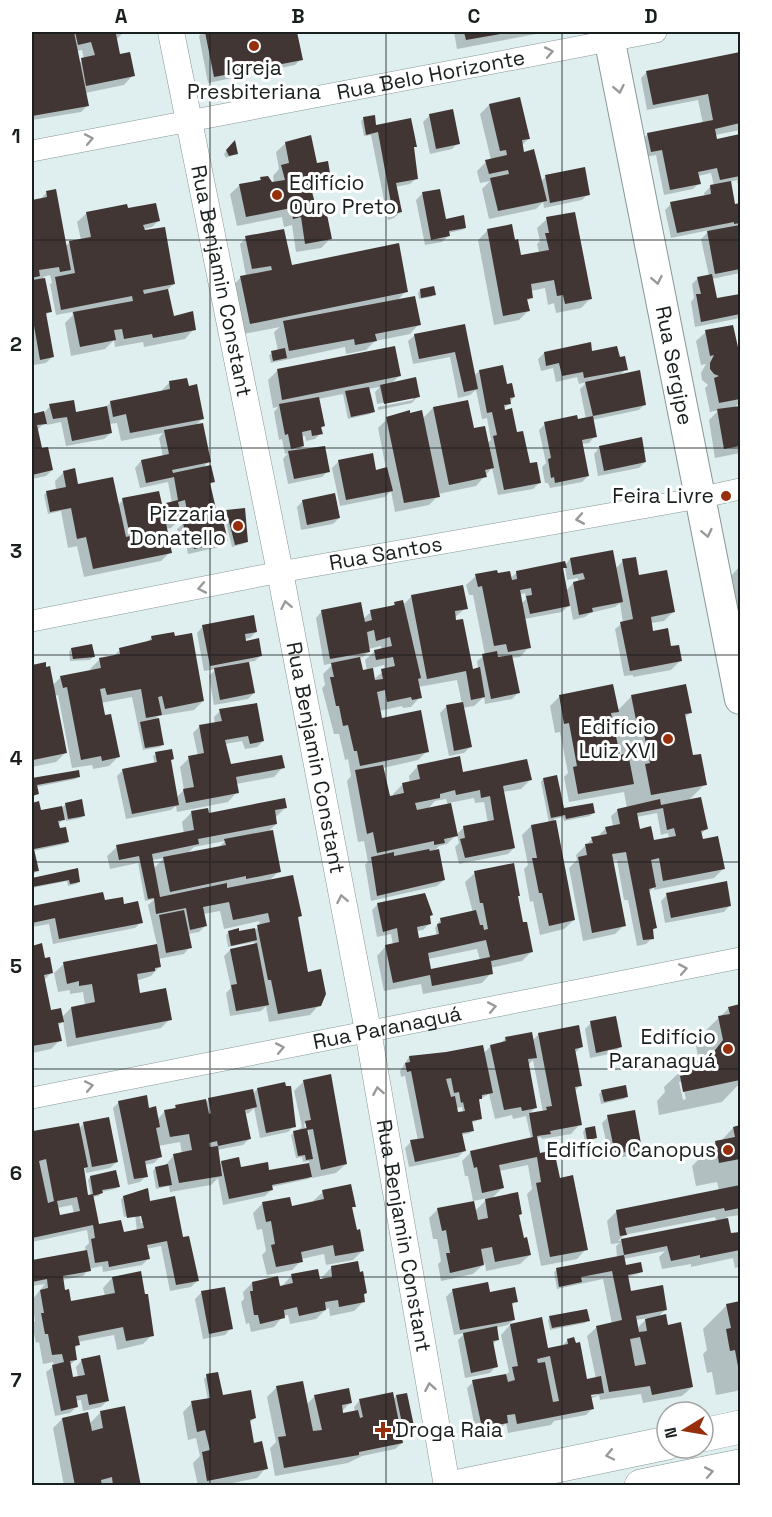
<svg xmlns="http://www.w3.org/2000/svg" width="772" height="1517" font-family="'Space Grotesk',sans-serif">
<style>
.shadow{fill:#0003;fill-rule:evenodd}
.building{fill:#413633;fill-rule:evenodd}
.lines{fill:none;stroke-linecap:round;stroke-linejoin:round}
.minor-casing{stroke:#879696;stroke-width:22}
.tertiary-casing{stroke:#879696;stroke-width:27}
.secondary-casing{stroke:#879696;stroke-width:32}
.primary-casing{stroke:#879696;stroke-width:34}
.minor{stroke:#fff;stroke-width:21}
.tertiary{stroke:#fff;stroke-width:26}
.secondary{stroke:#fff;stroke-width:30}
.primary{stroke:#fff;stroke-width:33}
.oneway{stroke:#989a9a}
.grid{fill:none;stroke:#191f1f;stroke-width:1.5;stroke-opacity:0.55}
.poi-dot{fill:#962f0c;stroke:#fff;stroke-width:2}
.labels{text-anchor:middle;stroke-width:6;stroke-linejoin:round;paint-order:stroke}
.poi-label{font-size:21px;fill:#191f1f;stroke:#fff;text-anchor:end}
.street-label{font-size:21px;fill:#191f1f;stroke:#fff}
.neatline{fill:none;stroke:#191f1f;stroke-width:2}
.grid-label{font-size:20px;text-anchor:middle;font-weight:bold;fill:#191f1f}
</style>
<rect width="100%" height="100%" fill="#dfeff0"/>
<!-- shadow -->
<g class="shadow">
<path d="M32,32H124L116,40L119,56L133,75L124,85L85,93L87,106L81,112L32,120ZM82,50L84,59L79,63L77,51Z"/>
<path d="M203,32H296L301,59L295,65L208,83L199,36Z"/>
<path d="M454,32H547L457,49Z"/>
<path d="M740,53V130L715,135L716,140L740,136V198L737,180L729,182L734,206L740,205V273L712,279L716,300L740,295V318L695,327L691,302L694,298L692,284L698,278L709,276L701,239L710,230L671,238L665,210L671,204L705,197L704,193L710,187L714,186L711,173L698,176L699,183L693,189L664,195L656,155L645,157L642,140L648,134L703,124L698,100L647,110L641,78L647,72Z"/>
<path d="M489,105L529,138L522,145L523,154L541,182L545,177L583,169L588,194L582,200L544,208L543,202L536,209L489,219L482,189L490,181L480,183L477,171L486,162L491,160L480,114Z"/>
<path d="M430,115L458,143L452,149L430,154L423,122Z"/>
<path d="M364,118L375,127L415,146L413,149L417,178L410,184L395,187L400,212L394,218L388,220L371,135L364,136L361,121Z"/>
<path d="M234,143L237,153L226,158L224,154Z"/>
<path d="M286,143L330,179L320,188L310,190L314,209L331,238L321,248L296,252L292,225L284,227L282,217L237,226L230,194L240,185L258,182L261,178L271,184L274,183L273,176L279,169L276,152Z"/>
<path d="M46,193L65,247L70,242L81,240L77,222L87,213L127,210L158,221L152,227L143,229L174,284L167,290L172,317L194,329L185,339L144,347L143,342L115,347L114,340L105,349L71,356L65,323L73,315L72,312L56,315L50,284L52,283L50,275L43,277L50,311L45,316L52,357L46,363L34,365L32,351V201L40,200Z"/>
<path d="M422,194L445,222L465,228L462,230L448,233V236L442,242L425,245L416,200Z"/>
<path d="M547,219L590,299L581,308L556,313L554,303L548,305L545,288L531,291L532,297L526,302L528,311L519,320L494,325L478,240L487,231L511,226L520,257L539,253L537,244L540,241L537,228Z"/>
<path d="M246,238L290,267L406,291L397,301L419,324L410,334L375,341L366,350L346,354L345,347L271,363L269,355L278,351L274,332L280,327L238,335L229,290L241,277L246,276L240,244Z"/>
<path d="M420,290L434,294L431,297L419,299L418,293Z"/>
<path d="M464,326L474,376L479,371L506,386L514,397L504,409L529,465L539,483L533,489L498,495L492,468L476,486L438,494V496L429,505L395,512L391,491L385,497L340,506L332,468L338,462L371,455L375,471L386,469L378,428L387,419L397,414L421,412L422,419L433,408L467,402L473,430L487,443L491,440L487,418L482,419L476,390L470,395L458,398L450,357L413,364L408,341L415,335Z"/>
<path d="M706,332L737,348H740V402L734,408L740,407V453L715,458L709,420L719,410L710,412L705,388L708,385L702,380L701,373L706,364L701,365L696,341Z"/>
<path d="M591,352L618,359L626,369L619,376L645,404L639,410L592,420L595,436L589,443L581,444L588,476L582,482L550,488L548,483H545L542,467L546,463L539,430L545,424L586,419L580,389L587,382L579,384L577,377L556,382L553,368L541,371L538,359L544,353Z"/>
<path d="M277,371L399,376L391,384L418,396L412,403L378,410V407L413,400V397L377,404L375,392L380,387L368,389L373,412L370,414L348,419L343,394L318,399L324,426L320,429L321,433L315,439L306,441L305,436H301L303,446L297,452L328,471L322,477L288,484L283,459L288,453L285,454L282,439L279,440L274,412L278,407L273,408L268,380Z"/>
<path d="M169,383L203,418L195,426L209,461L202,469L213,482L209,485L215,514L226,541L220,547L188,554L185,539L180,540L177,529L183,524L182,517L171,528L165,529L170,552L161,561L84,577L77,546L68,548L61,511L48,514L44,495L47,492L56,490L55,481L64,472L77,486L118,505L123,500L160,506L172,503L168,482L140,488L135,468L141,461L163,457L159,438L163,433L121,441L117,423L109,424L111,433L104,439L66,446L61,422L47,425L46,422L37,430L41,450L52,470L46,476L32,479V415L44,413L50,406L74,414L106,407L111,402L160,392Z"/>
<path d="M600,447L645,462L639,468L598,476L594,454Z"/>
<path d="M303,501L339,518L333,524L301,530L297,507Z"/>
<path d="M227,512L246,542L243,544L232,547L224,514Z"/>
<path d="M570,559L615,569L623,561L673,612L664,621L651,623L652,632L681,660L671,670L633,677V675L624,676L615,629L623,623L620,603L615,607L590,613L585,617L573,620L570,604L562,612L524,619L529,647L520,657L511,658L518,693L512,699L485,704L484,697L474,706L462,708L470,747L464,753L449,756L440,713L446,707L462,704L457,680L418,687L420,697L411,707L403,708L402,706L379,711L381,720L427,751L418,760L383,768L389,797H394L393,794L403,784L410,783L409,776L418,766L462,774L530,780L521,789L503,792L514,848L508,854L459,864L455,847L459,843L457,834L463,828L488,823L484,802L475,803L474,798L449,803L456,835L447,844L439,846L433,852L444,880L437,886L371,901L365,864L368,862L364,841L358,842L347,781L351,776L348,759L345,760L339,734H334L322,688L325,685L323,674L334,663L324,665L316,618L322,611L363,619L371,612L391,607L395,603L403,605L412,596L466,608L454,618L472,670L478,669L477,661L485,655L473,595H469L466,585L476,576L497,575L510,579L516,573L565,565ZM565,567L567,580L578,578V582L573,583L566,591L562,570ZM525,593L526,599L521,604L519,595ZM381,646L382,650L375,651L365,660L367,671L362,672L359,658L363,657L369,651L368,649ZM384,665L385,670L374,679L372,668ZM446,799L448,805L427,810L435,801Z"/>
<path d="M740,566V620L731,576Z"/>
<path d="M203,626L256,632L250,638L244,639L245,643L261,655L255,661L248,662L254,693L248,699L214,705L209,676L216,669L204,671L197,633Z"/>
<path d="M152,637L203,701L194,710L158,716L154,721L163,744L160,747L143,750L132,697L101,703L118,757L109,766L93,769L92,765L72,768L58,695L54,696L65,753L56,762L32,767V666L44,664L52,686L61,677L91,671L90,669L99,660L112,657L120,650L146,643Z"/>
<path d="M71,649L93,657L90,660L70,661L69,652Z"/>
<path d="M632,696L690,713L684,718L692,757L705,784L688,801L706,829L700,835L702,841L723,869L714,878L654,890V887L648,893L655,928L651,931L652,938L646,944L637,946L628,900H624L617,860L612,861L624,925L615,934L583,941L569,868L577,860L576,855L592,839L596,838L606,828L613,826L611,816L618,810L627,808L624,792L569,802L564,777L568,773L560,732L555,733L550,706L559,697L617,711ZM616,746H620L622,756L618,757ZM657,813L661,835L668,833L669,838L649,842L639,830L637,817Z"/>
<path d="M220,711L263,741L257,747L245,749L242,741L225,744L230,766L283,767L274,777L236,784L237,792L228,802L177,812L176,806L171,810L126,819L117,776L123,770L155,764L153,756L156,754L173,758L169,762L176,798L184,790L180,767L189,758L198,756L193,733L199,727L215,724L214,717Z"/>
<path d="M78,771V776L76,779L36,787L37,794L32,797V780Z"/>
<path d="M543,779L563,810L593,813L590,816L564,821L563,817L554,819L574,920L564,929L540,935L533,901L530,902L524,869L528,865L522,835L531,826L549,823L541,782Z"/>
<path d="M38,803L40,811L63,807L66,804L83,815L81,818L66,821L65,817L58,825L68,842L65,844L33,851L37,870L32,876V804Z"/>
<path d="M285,808L276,817V824L267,833L279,871L269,881L300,916L297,919L307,973L319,1005L310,1015L269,1022L266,1006L261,1011L230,1016L226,993L231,988L224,956L230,950L255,945L254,942L228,947L226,935L229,932L255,930L260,926L259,921L224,929L220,911L203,914L205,926L199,932L188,934L190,947L184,954L158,959L160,966L151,976L136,981L139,995L170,1019L161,1028L67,1047L63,1021L57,1027L60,1040L51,1049L32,1053V947L41,945L44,959L52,972L44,980L50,1012L61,1018L71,1008L85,1005L83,992L70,994V990L58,992L54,973L64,964L157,945L148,905L155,899L145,901L138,863L110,869L107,856L117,847L184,834L182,822L191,813L207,815ZM225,841L218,848L187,854L194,847ZM164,858L153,869L152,860Z"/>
<path d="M77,870L79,881L76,884L68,886L67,881L32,888V880Z"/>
<path d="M475,873L519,895L516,898L531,952L522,961L490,968L491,973L482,983L423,994L421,984L384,991L377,956L386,946L393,945L391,934L377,937L372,910L378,904L428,917L430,923L423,930L416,931L414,941L437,936L435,928L441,919L473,913L465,882ZM477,949L480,960L430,971L428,959Z"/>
<path d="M667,895L730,905L724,912L665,923L661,901Z"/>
<path d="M104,902L123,905L141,922L135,928L53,944L49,924L32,927V905V909Z"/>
<path d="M740,1006V1083L722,1102L659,1115L657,1101L665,1092L664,1087L688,1064L699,1061L695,1041L729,1008ZM679,1082H682L686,1099L683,1100Z"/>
<path d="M591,1023L620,1047L614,1053L590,1058L585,1029Z"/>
<path d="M539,1034L582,1046L574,1054L580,1085L574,1092L580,1124L571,1134L542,1139L541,1137L536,1138L539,1154L558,1180L586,1249L577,1259L541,1266L527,1194L532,1189L528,1165L499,1171L502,1188L491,1199L521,1214L518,1216L523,1239L530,1255L520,1264L486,1271L485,1263L473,1274L441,1281L438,1264L441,1261L437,1239H433L429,1218L438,1209L475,1211L488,1198L473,1201L468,1176H465L462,1161L471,1152L531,1139L526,1116L513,1119L512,1115L495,1119L489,1094L477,1101L481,1119L471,1123L473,1130L470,1133L461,1135L464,1151L458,1157L409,1167L405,1148L411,1142L418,1141L405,1076L401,1077L400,1071L409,1057L483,1054L491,1046L500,1044L506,1038L532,1041ZM533,1060L543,1112L528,1115L536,1107L528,1065ZM462,1107L463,1113L457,1115L456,1108Z"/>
<path d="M304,1081L346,1164L336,1173L312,1178V1176L308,1179L271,1187V1190L265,1196L223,1205L218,1178L211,1185L170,1192L169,1186L156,1189L153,1171L155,1168L165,1166L174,1155L182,1154L180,1142L158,1146L160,1157L154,1163L144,1165L146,1176L140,1182L128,1185L113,1108L119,1102L148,1109L157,1120L165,1111L172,1110L176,1106L205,1103L209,1100L253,1094L257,1089L294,1126L288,1132L260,1138L254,1108L249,1113L244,1114L249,1139L243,1145L217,1150L219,1165L222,1162L240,1169L268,1172L309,1164V1161L303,1162L302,1157L296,1158L291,1135L302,1127L294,1091ZM307,1122L309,1135L307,1136L304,1124Z"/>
<path d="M602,1091L626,1096L624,1099L601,1104L599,1094Z"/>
<path d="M608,1117L641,1148L635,1155L610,1159L602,1123Z"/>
<path d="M108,1119L117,1162L110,1168L86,1173L85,1167L82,1170L87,1194L84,1197L91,1196L88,1180L90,1177L115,1172L118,1186L115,1189L101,1192L99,1196L92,1197L97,1226L120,1221L123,1234L137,1231L135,1215L124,1217L121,1200L123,1197L147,1190L149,1202L174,1198L182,1239L188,1238L197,1281L191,1287L170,1291L161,1246L146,1249L148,1259L142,1265L103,1272L102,1266L89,1269L83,1276L62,1280L64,1291H67L70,1303L105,1296L103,1288L112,1278L139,1273L144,1296L147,1295L152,1335L143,1344L117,1350L114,1335L78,1342V1345L74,1349L76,1359L70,1365L72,1379L78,1377L76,1367L82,1360L98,1357L107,1401L101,1407L83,1411L81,1400L75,1401L76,1407L70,1413L55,1416L46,1372L54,1366L53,1362L43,1364L39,1342L36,1343L32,1324L35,1321L32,1300L45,1284L32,1286V1262L86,1252L85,1247L89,1243L87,1230L32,1242V1135L34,1133L78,1124L79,1129L84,1123ZM136,1195H139L144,1223H141ZM72,1205L74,1214L58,1217L57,1208Z"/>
<path d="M740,1127V1215L726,1217L730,1235L740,1233V1269V1267L735,1268L733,1258L691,1267V1264L662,1269L659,1257L665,1251L623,1259L625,1268L641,1272L638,1274L627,1277L630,1295L666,1309L657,1318L667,1326L692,1387L682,1396L643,1403L641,1394L600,1400L599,1395L590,1399L592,1409L586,1415L554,1421L551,1425L508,1433L506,1423L500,1429L476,1433L467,1388L473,1382L505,1375L509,1372L501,1335L510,1325L547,1350L562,1346L568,1340L586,1380L596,1379L587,1336L597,1327L612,1324L603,1279L557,1289L554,1272L557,1270L617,1257L616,1246L620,1243L611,1244L607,1221L616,1212L719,1191L717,1182L696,1186L692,1166L715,1143L720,1142L733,1128ZM715,1217L717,1222L618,1241L624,1235ZM648,1318L641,1324L637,1329L635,1320ZM597,1392V1395L584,1398Z"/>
<path d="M585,1129L596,1138L593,1140L585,1142L583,1132Z"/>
<path d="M323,1192L354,1206L351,1209L363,1250L353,1260L326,1265L324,1254L301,1259V1261L292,1270L267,1275L262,1255L266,1251L262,1229L257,1230L253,1213L262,1204L291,1207L314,1203L313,1201Z"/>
<path d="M331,1268L366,1293L362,1296L363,1302L354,1311L330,1316L329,1308L326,1309L316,1319L290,1324L288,1315L283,1316L274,1327L251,1332L249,1323L246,1324L241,1302L244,1299L243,1292L252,1283L283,1287V1285L292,1275L323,1280L322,1277Z"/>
<path d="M223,1289L231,1328L225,1335L203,1339L195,1299L201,1293Z"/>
<path d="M452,1291L489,1294L516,1301L511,1306L514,1319L508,1325L495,1328L498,1339L492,1345L496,1366L490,1373L465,1378L458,1340L465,1333L454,1335L446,1297Z"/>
<path d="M740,1303V1387L737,1391L716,1395L712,1372L707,1373L703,1354L707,1350L703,1329L727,1305Z"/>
<path d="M550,1317L588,1320L585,1323L550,1330L548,1320Z"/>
<path d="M207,1376L222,1397L255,1418L249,1423L253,1444L266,1468L257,1478L218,1486H198L193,1463L200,1456L196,1438L188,1440L183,1412L192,1403L208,1400L204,1379Z"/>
<path d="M277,1387L306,1405L315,1396L350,1403L341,1412L342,1415L355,1412L354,1407L360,1400H393L396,1396L412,1426L410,1428L399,1430L402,1443L395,1449L362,1456L348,1463L275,1476L270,1448L276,1442L267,1397Z"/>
<path d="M101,1412L139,1486H64L53,1428L62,1419L89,1424Z"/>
<path d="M740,1482V1486H725Z"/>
</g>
<!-- building -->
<g class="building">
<path d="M32,32H74L89,106L32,116Z"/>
<path d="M75,32H126L116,34L120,54L130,52L135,76L86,86L81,58L95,55L91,42L78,45Z"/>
<path d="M205,32H297L303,60L214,77Z"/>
<path d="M464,32H506V33L466,40Z"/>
<path d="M740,52V123L715,129L717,139L740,134V176L720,180L717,168L698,172L701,184L670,190L662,150L651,152L647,133L713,120L708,94L653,105L646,71Z"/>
<path d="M520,97L530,139L522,140L524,152L534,149L547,201L498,211L490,178L509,174L508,170L489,174L485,160L507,155L506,150L500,151L489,104Z"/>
<path d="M453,109L460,144L436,149L429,114Z"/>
<path d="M375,115L376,125L411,118L417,147H414L418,179L396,183L402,212L393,214L378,132L366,135L363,117Z"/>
<path d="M311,135L317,163L328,161L331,179L310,184L316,207L325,205L332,239L305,244L301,217L293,219L291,208L246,217L239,184L261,180L260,177L268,176L272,182L285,180L281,165L289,163L285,142Z"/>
<path d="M235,140L238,154L229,156L226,150Z"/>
<path d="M585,167L590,195L550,203L545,175Z"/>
<path d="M731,181L735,204L740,203V223L734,224V222L677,233L670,202L711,194L710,185Z"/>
<path d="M56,189L71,270L60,272L59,267L39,270L40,276L32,278V200L47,197L46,191Z"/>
<path d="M440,189L446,219L464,215L466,228L449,231L450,236L431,240L422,192Z"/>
<path d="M156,203L160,221L143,225L145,230L165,227L175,284L143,290L144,294L168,289L174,316L193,311L196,330L153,338L152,334L124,339L122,329L114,330L116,340L80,347L73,312L133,301L132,296L61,310L55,277L75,273L69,241L91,237L86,212L127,204L128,208Z"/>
<path d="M575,212L592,299L565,304L563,295L557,296L554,280L531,284L533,298L527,299L530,311L503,316L487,229L512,224L515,240L518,239L521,255L549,250L545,233H549L546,217Z"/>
<path d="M740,225V269L715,274L707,231Z"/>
<path d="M284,229L292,265L399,243L408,292L250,324L240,276L272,270L271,266L252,269L245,236Z"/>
<path d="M712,274L717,298L740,294V314L701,322L696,294H701L697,277Z"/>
<path d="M45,278L52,312L46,313L54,357L40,360L32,314V280Z"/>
<path d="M434,286L436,295L421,298L420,289Z"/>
<path d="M415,296L421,325L375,334L377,341L355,345L354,339L289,351L283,321Z"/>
<path d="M465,324L478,389L464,392L455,352L419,359L414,334Z"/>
<path d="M733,325L738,347L740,346V399L719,403L714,378L719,376L714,374L710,369V363L714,355L710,356L705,330Z"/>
<path d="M591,342L592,351L617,346L620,357L625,356L628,370L584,378L583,372L562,376L559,363L546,366L544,352Z"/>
<path d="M395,346L401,376L282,400L277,369Z"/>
<path d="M285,348L287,358L273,361L271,351Z"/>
<path d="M503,365L507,384L512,383L515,397L510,398L511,404L504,405L505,410L512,408L517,432L523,431L530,463L537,462L541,483L504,490L493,436L497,435L492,412L487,413L479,370Z"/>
<path d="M640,370L646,405L593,416L585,382Z"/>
<path d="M416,377L420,397L384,404L380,385Z"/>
<path d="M187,378L189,386L197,384L204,419L130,433L126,414L113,417L110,401L170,389L169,381Z"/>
<path d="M369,387L375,412L351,417L345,391Z"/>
<path d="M319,397L325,426L321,427L323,434L312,436L311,430L302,432L304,446L291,449L288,434L285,435L279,404Z"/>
<path d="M74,400L76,412L107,406L112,433L72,441L67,417L53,419L49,404Z"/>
<path d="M468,400L474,428L485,426L494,468L485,470L487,477L449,485L433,407Z"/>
<path d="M740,406V446L724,449L717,409Z"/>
<path d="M410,410V413L422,410L440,497L404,503L386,417Z"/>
<path d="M44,411L47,424L37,425L42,448L48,447L53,470L32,475V414Z"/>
<path d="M577,415L578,419L593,416L597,437L582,440L589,476L555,483L554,477L551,478L548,459L551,458L544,422Z"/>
<path d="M203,423L211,462L172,470L173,473L211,465L215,482L210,483L217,513L221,512L228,541L194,549L191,534L185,535L183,522L189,521L185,500L178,502L182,519L166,523L172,553L93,569L86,537L77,539L71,508L50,512L46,491L66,487L63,471L75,468L78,484L113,477L126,537L130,536L122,498L159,491L162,504L178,500L174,477L146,483L141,460L169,454L164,430Z"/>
<path d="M642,437L646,462L604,471L599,446Z"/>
<path d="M325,446L330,472L294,479L288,451Z"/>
<path d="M373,453L376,470L387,467L393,491L346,500L338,460Z"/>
<path d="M335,493L340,518L307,525L302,500Z"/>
<path d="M245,508L248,542L235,545L226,510Z"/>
<path d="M613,550L623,602L592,608L593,612L579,615L573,582L585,579L583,573L573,575L570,558Z"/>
<path d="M636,557L639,575L667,570L675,612L651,617L653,631L668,628L671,646L679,645L682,661L630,671L620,622L633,619L622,559Z"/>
<path d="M565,561L567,568H563L570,606L530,614L526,596L532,595L531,588L520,590L531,648L508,652L506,644L494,646L482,586L478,587L475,574L497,570L498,573L510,571L512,580L517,579L516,571Z"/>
<path d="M463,585L468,609L455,611L456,620L463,619L473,669L480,667L485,697L471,700L466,671L427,679L411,595Z"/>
<path d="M403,600L421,678L418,679L422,698L412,700L411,697L387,702L385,690L377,692L382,718L421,710L429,752L360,766L357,751H354L348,725L343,726L339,706H336L330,677H334L331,663L360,657L363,670L373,668L375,680L383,679L381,669L395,666L393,657L376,660L374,650L392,646L390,637L376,641L374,630L367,632L370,652L330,659L321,610L361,602L365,622L372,620L370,610L395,605L394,602Z"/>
<path d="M254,615L257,632L245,634L246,641L259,638L262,656L210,666L202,625Z"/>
<path d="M174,632L175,636L192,633L204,701L165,709L162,696L158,697L162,715L146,718L141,689L107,695L105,688L100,689L105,715L111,714L120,757L102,761L101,756L81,760L67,687L63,688L60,676L101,668L99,658L120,654L119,648L152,640L151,636Z"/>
<path d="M92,644L95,657L73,659L71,648Z"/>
<path d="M497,651L498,657L512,655L520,693L491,699L482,654Z"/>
<path d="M46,662V667L50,666L67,753L33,760L32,749V741H34L32,727V665Z"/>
<path d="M249,662L255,693L220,700L214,668Z"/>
<path d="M613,684L619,712L611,713L620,755L628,753L634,784L578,794L573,767L577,766L569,723L564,724L559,695Z"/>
<path d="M686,684L692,713L685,714L693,755L701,754L707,785L651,795L645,764L650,763L642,724L637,725L631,695Z"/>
<path d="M463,702L472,747L454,751L446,705Z"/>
<path d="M257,703L264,741L250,744L248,736L225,740L231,764L282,755L285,768L236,777L239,793L186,803L183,789L194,787L188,756L204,753L199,725L222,721L219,709Z"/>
<path d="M159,718L164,745L145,748L140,722Z"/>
<path d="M172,749L174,759L171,760L179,805L132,814L122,769L157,762L155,752Z"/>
<path d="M460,756L463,772L527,759L532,780L503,786L515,848L465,858L460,839L465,838L463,826L494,820L490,796L481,798L480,790L456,795L455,790L440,794V798L415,803L417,810L451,803L458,836L444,839L445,843L434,845V841L377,853L373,832L367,834L355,770L383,765L390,796L404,793L402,783L420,779L417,765Z"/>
<path d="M79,770L80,777L37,785L39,794L32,796V778Z"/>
<path d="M557,775L564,808L593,803L595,813L566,819L565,815L551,818L543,778Z"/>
<path d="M701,797L708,829L701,831L703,839L718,836L725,869L663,881L659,858L651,860L656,887L649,889L657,928L653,929L654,939L643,940L626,852L612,854L626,926L592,933L578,857L587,855L585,844L593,843L591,837L607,834L605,827L620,824L617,809L660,799L661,805ZM663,808L667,830L674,828L676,836L654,840L651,826L640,829L637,813Z"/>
<path d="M285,798L287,808L275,810L277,824L198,839L199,844L152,854L160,897L227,883V888L293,875L302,916L298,917L308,972L321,969L326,994L321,1006L278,1014L271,980H268L257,925L270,922L268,913L233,920L229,902L203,907L207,926L190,930L186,908L156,914L154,898L148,899L139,856L119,860L116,845L194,830L191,811L208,808L209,813Z"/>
<path d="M82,799L85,816L68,819L65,803Z"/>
<path d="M39,801L41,810L62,806L65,820L58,821L60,828L66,827L69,842L34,849L39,871L32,872V803Z"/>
<path d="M556,820L575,920L549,926L542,893H539L532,858H537L531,825Z"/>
<path d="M273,830L281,872L246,879V876L170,892L163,857L226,845L224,839Z"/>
<path d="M429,849L430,851L439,849L445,880L377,896L371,857L394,852V856Z"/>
<path d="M514,863L520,896H518L523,922H527L533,952L491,961L493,974L432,986L430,975L393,983L385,945L399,942L397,928L383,932L377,903L425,893L433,915L430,916L431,924L417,927L419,938L439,934L437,924L441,923L440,918L476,910L480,925H483L484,930L488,929L483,903H480L474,871ZM486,940L490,957L431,969L428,953Z"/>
<path d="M78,868L80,882L70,884L69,880L32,887V878Z"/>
<path d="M727,881L731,906L671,918L666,893Z"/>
<path d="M103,892L105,900L123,897L124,904L138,901L143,923L59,939L55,918L32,923V906Z"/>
<path d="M184,910L192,948L166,953L159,915Z"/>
<path d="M239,928V931L255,928L257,940L231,946L228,931Z"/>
<path d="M42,943L45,958L50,957L53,973L44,975L51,1010L61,1008L64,1022L58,1023L62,1041L32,1046V946Z"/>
<path d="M257,943L269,1005L236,1011L231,985L237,984L230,949Z"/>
<path d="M157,944L161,967L155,968V971L137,974L140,993L166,988L172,1020L76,1038L71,1007L95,1002L92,984L79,986V981L67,984L63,962Z"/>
<path d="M740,1004V1080L683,1092L680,1076L689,1074L687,1062L709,1058L723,1040L718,1016L730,1014L728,1007Z"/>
<path d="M616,1016L622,1047L596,1053L590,1021Z"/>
<path d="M579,1025L583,1047L575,1049L582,1086L575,1087L582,1125L550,1131L551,1134L537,1136L540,1153L554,1150L560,1178L573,1175L588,1250L550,1257L536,1183L541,1182L537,1157L499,1165L504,1188L482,1193L477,1167L474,1168L470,1151L533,1137L529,1113L547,1110L546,1107L552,1106L538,1033Z"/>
<path d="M532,1032L537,1058L528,1059L537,1108L522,1111L521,1107L504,1110L490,1045L506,1041L505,1037Z"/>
<path d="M483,1045L493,1093L482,1095V1099H479L482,1119L472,1121L474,1131L462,1133L466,1151L415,1162L410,1140L424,1138L411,1071L407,1072L405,1063L410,1062L409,1056L446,1052ZM451,1078L454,1093L459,1092L461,1103L463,1102L465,1111L458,1112L455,1096L451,1097L446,1079Z"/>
<path d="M331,1074L347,1164L321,1170L313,1129L307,1130L305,1121L311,1120L303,1080Z"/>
<path d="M285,1082L286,1086H291L296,1127L266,1133L257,1088Z"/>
<path d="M626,1085L628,1097L604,1102L601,1090Z"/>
<path d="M253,1089L257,1107L245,1110L251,1139L218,1146L217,1141L209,1143L210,1147L218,1146L222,1176L179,1183L173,1154L192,1150L189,1134L170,1137L164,1110L176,1108L175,1105L206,1099L209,1114L211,1113L208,1098Z"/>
<path d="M147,1095L149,1108L156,1106L160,1127L156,1128L162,1157L145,1161L148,1177L134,1179L118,1101Z"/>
<path d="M635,1110L642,1149L615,1154L607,1115Z"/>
<path d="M109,1117L118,1162L92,1167L83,1122Z"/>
<path d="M79,1123L88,1167L84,1168L88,1195L93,1194L90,1176L116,1170L120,1187L102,1190L103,1193L93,1196V1194L99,1224L121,1220L124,1232L144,1228L141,1216L127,1218L123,1196L148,1188L150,1201L175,1196L183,1237L189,1236L199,1281L176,1285L167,1241L147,1245L150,1259L109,1267L108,1261L95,1263L91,1239L95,1238L93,1225L32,1238V1134H34L33,1131ZM46,1159L54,1201L48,1203L39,1161ZM77,1197L80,1211L60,1215L57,1201Z"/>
<path d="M740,1125V1159L719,1163L715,1141L735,1137L733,1127Z"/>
<path d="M595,1126L597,1138L587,1140L585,1128Z"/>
<path d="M307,1128L313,1159L306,1160L305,1155L298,1156L293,1131Z"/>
<path d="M239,1157L241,1167L268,1162L269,1170L309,1163L312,1177L272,1185L273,1190L229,1199L221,1161Z"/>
<path d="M168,1164L172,1185L159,1187L155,1167Z"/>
<path d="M351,1184L356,1207H352L357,1230L360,1229L364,1251L335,1256L333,1245L301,1252L303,1262L276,1267L271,1245L275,1244L271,1221L266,1222L262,1202L290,1197L292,1206L324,1199L322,1190Z"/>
<path d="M740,1185V1208L725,1211L724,1208L625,1228L627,1235L620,1236L616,1210Z"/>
<path d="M518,1192L522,1214L519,1215L524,1238L527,1237L531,1255L495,1262L492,1247L481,1249L484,1265L450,1273L446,1253H450L446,1230L442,1231L437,1208L474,1201L478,1220L488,1218L485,1199Z"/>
<path d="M728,1218L731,1233L740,1232V1250L700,1258V1255L671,1261L667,1246L624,1255L626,1265L641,1262L643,1272L628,1275L631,1291L663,1285L667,1310L636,1316L639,1332L647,1331L645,1319L666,1314L668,1325L681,1322L693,1387L652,1395L650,1386L609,1392L596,1326L622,1320L612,1271L581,1277L582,1282L559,1287L556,1268L624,1255L621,1239ZM640,1337L646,1364L635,1366L630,1339Z"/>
<path d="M87,1250L91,1271L63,1276L65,1290L69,1289L71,1301L115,1293L112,1277L141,1271L145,1294H148L154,1336L126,1341L123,1327L78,1336L80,1345L75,1346L77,1360L70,1361L73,1377L85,1375L81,1359L100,1355L109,1401L89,1405L87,1394L76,1396L78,1407L61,1411L52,1365L64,1362L62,1354L52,1355L48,1334H45L41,1313H44L40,1290L48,1288L47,1279L32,1282V1260Z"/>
<path d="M358,1261L360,1272L363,1271L367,1293L364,1294L365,1302L339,1307L338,1300L325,1302L326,1310L299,1316L297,1307L284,1310L285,1318L260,1324L258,1315H254L250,1291H253L252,1282L278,1276L280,1286L293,1283L291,1274L318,1269L320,1279L332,1277L331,1266Z"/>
<path d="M488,1282L490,1292L515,1287L518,1302L512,1303L515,1320L460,1330L452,1289Z"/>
<path d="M225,1287L233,1329L209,1334L201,1291Z"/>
<path d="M740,1301V1371L739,1372L735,1350L730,1351L726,1329L731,1328L726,1304Z"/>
<path d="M587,1309L590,1321L552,1328L549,1316Z"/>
<path d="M542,1317L548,1348L568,1344L567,1339L574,1337L576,1343L580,1342L587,1379L601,1376L604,1393L591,1395L594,1409L517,1424L515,1414L507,1415L508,1423L482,1428L472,1380L506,1374L508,1382L515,1380L512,1367L518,1366L510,1324ZM550,1356L559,1401L553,1402L545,1362L538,1363L537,1359Z"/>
<path d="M497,1326L499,1340L493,1341L498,1367L471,1373L463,1333Z"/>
<path d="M218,1372L223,1395L251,1390L256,1418L250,1420L254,1443L262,1441L268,1469L207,1481L202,1452L210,1450L205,1430L197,1432L191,1401L210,1398L206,1374Z"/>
<path d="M303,1381L313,1431L322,1430L314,1395L349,1388L352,1403L342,1405L343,1413L358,1410L360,1418L363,1417L359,1399L393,1392L403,1443L359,1452V1455L284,1468L278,1437L286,1436L276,1386Z"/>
<path d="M407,1393L414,1426L403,1428L396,1395Z"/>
<path d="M125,1406L141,1486H113L112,1477L101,1480L102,1486H75L62,1418L88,1412L92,1431L103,1428L100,1411Z"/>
</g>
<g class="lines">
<!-- minor casing -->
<g class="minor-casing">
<g id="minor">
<path id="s1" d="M32,151L656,32"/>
<path id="s2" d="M32,621L280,572L699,498L740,489"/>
<path id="s3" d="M32,1098L740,958"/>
</g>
</g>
<!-- tertiary casing -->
<g class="tertiary-casing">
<g id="tertiary">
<path id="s4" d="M171,32L280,572L368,1031L447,1486"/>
</g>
</g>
<!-- secondary casing -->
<g class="secondary-casing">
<g id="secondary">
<path id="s5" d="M608,32L740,699"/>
</g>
</g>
<!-- primary casing -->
<g class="primary-casing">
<g id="primary">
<path d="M703,1435L740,1427"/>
<path d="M460,1486L667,1443"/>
<path d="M641,1486L740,1466"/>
</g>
</g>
<!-- minor -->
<use href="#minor" class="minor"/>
<!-- tertiary -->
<use href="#tertiary" class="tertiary"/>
<!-- secondary -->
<use href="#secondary" class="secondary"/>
<!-- primary -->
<use href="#primary" class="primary"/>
</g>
<!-- one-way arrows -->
<defs><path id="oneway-chevron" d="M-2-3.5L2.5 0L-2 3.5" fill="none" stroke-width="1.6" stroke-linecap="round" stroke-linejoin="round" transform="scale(1.5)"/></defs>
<g class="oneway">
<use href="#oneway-chevron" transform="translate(549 52) rotate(-11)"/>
<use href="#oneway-chevron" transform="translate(619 89) rotate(79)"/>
<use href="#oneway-chevron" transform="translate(89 139) rotate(-11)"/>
<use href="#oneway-chevron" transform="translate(657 280) rotate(79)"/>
<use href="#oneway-chevron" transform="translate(580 519) rotate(170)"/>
<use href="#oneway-chevron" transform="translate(707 533) rotate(78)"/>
<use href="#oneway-chevron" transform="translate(202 588) rotate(169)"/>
<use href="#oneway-chevron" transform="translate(286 605) rotate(-101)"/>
<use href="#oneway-chevron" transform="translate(342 899) rotate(-101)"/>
<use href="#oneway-chevron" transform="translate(683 969) rotate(-11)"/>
<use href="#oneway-chevron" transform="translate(492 1007) rotate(-11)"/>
<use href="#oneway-chevron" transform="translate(280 1048) rotate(-11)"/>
<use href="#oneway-chevron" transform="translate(89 1086) rotate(-11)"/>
<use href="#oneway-chevron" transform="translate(378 1091) rotate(-100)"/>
<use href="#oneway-chevron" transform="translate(430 1387) rotate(-100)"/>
<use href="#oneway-chevron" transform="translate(610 1455) rotate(168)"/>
<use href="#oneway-chevron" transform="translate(709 1472) rotate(-11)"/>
</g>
<!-- grid -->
<path class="grid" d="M210,32V1486M386,32V1486M562,32V1486M32,240H740M32,448H740M32,655H740M32,862H740M32,1069H740M32,1277H740"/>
<!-- markers -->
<g class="poi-dot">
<circle cx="254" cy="46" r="6"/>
<circle cx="277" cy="195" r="6"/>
<circle cx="726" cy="496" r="6"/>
<circle cx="238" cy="526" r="6"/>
<circle cx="668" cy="739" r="6"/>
<circle cx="728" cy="1049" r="6"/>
<circle cx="728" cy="1150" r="6"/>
<path d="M380 1421h6v6h6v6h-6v6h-6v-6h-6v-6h6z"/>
</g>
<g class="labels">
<!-- poi labels -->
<g class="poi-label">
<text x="254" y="75" text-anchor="middle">Igreja<tspan x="254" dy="24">Presbiteriana</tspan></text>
<text x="289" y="190" text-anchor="start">Edifício<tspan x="289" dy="24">Ouro Preto</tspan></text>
<text x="714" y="503">Feira Livre</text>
<text x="226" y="521">Pizzaria<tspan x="226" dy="24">Donatello</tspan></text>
<text x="656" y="734">Edifício<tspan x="656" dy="24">Luiz XVI</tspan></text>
<text x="716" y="1044">Edifício<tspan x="716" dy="24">Paranaguá</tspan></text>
<text x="716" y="1157">Edifício Canopus</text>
<text x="395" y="1437" text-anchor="start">Droga Raia</text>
</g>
<!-- street labels -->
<g class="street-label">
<text dy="7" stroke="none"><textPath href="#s1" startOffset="406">Rua Belo Horizonte</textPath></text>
<text dy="7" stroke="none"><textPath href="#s4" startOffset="254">Rua Benjamin Constant</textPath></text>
<text dy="7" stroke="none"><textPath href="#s5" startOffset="340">Rua Sergipe</textPath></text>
<text dy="7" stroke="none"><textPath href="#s2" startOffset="360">Rua Santos</textPath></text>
<text dy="7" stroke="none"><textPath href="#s4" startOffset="740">Rua Benjamin Constant</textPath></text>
<text dy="7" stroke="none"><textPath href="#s3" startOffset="362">Rua Paranaguá</textPath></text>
<text dy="7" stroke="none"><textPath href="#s4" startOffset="1226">Rua Benjamin Constant</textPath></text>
</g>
</g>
<!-- border -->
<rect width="772" height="1517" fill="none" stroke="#ffffff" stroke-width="66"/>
<!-- north arrow -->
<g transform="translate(685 1430) rotate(259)"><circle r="28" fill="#ffffff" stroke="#a3a5a5" stroke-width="1.5"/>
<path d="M0-4.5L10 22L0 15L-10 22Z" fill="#962f0c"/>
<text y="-9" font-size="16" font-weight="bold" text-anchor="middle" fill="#191f1f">N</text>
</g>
<rect x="33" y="33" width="706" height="1451" class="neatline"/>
<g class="grid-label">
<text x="121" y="23">A</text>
<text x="298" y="23">B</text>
<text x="474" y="23">C</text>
<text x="651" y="23">D</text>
<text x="16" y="143">1</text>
<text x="16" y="351">2</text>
<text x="16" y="558">3</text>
<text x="16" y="765">4</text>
<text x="16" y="973">5</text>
<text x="16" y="1180">6</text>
<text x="16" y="1387">7</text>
</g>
</svg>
